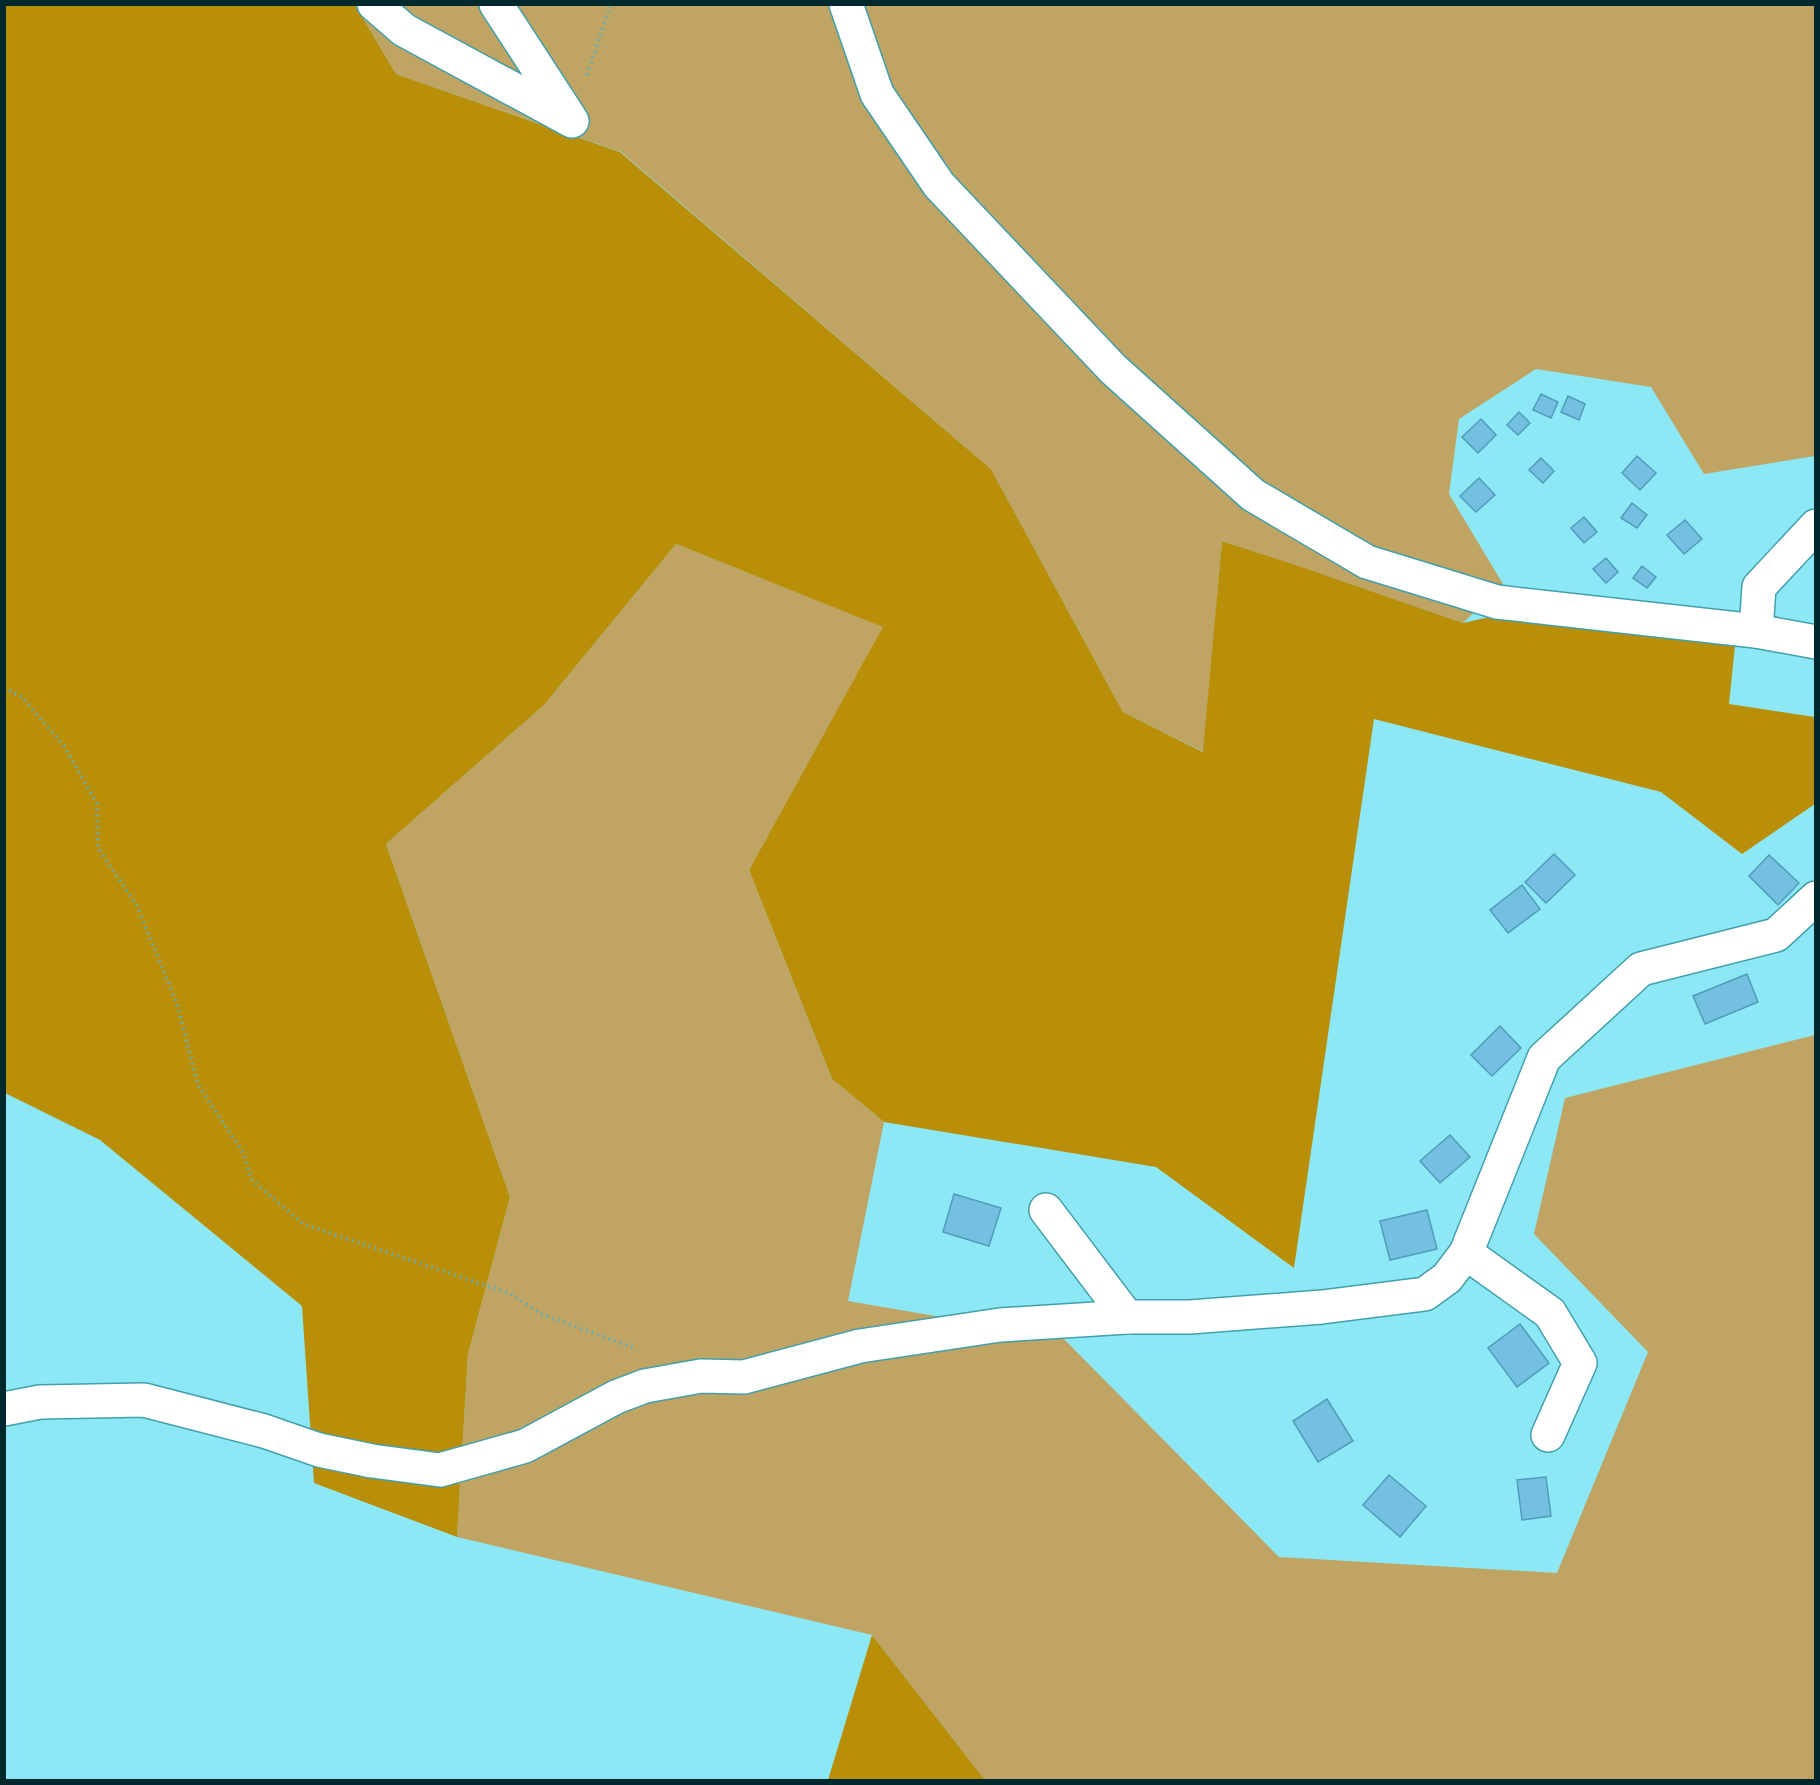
<svg xmlns="http://www.w3.org/2000/svg" width="1820" height="1785" font-family="Figtree,sans-serif">
<style>
.green{fill:#c0a463}
.forest{fill:#b98f09}
.building{fill:#74c0e1;stroke:#4f9cbb;stroke-width:1.5}
.lines{fill:none;stroke-linecap:round;stroke-linejoin:round}
.minor-casing{stroke:#429fab;stroke-width:36}
.path{stroke:#62aeb8;stroke-width:4;stroke-dasharray:1.5 4.5;stroke-linecap:butt}
.minor{stroke:#fff;stroke-width:33}
</style>
<rect width="100%" height="100%" fill="#8de8f5"/>
<!-- green -->
<g class="green">
<path d="M355,5H1815V456L1704,474L1651,387L1536,369L1459,419L1449,494L1503,584L1463,623L1302,567L1222,541L1204,752L1123,712L991,469L621,152L396,74Z"/>
<path d="M676,544L884,627L749,870L832,1079L884,1122L848,1301L1063,1338L1279,1557L1557,1573L1648,1352L1534,1234L1565,1098L1815,1035V1780H985L872,1635L457,1537L468,1354L510,1197L386,844L544,705Z"/>
</g>
<!-- forest -->
<g class="forest">
<path d="M4,5H355L396,74L620,152L991,469L1123,712L1203,752L1222,541L1302,567L1463,623L1494,616L1735,645L1729,704L1815,717V804L1742,854L1661,792L1374,719L1294,1268L1156,1167L884,1122L832,1079L749,870L883,627L676,544L544,705L386,844L510,1197L468,1354L457,1537L314,1483L302,1306L100,1140L5,1093Z"/>
<path d="M872,1635L985,1780H828Z"/>
</g>
<!-- building -->
<g class="building">
<path d="M1541,394L1558,402L1551,418L1533,410Z"/>
<path d="M1568,396L1585,404L1579,420L1561,412Z"/>
<path d="M1519,412L1530,423L1518,435L1507,425Z"/>
<path d="M1481,419L1496,435L1478,453L1462,437Z"/>
<path d="M1637,456L1656,473L1640,490L1622,473Z"/>
<path d="M1541,458L1554,471L1543,483L1529,470Z"/>
<path d="M1479,478L1495,495L1476,512L1460,496Z"/>
<path d="M1632,503L1647,515L1637,528L1621,518Z"/>
<path d="M1584,517L1597,532L1584,543L1571,528Z"/>
<path d="M1685,520L1702,539L1684,554L1667,535Z"/>
<path d="M1606,558L1618,572L1606,583L1593,569Z"/>
<path d="M1642,566L1656,577L1647,588L1633,578Z"/>
<path d="M1554,854L1575,875L1546,903L1525,882Z"/>
<path d="M1769,855L1799,883L1778,905L1749,876Z"/>
<path d="M1522,885L1540,909L1508,933L1490,910Z"/>
<path d="M1747,974L1758,1002L1705,1024L1693,996Z"/>
<path d="M1500,1026L1521,1048L1492,1076L1471,1055Z"/>
<path d="M1450,1135L1470,1157L1440,1183L1420,1161Z"/>
<path d="M954,1194L1001,1208L989,1246L943,1232Z"/>
<path d="M1427,1210L1437,1249L1390,1260L1380,1221Z"/>
<path d="M1520,1324L1549,1363L1517,1387L1488,1348Z"/>
<path d="M1327,1399L1353,1441L1318,1462L1293,1421Z"/>
<path d="M1389,1475L1426,1506L1400,1537L1363,1505Z"/>
<path d="M1546,1477L1551,1516L1522,1520L1517,1480Z"/>
</g>
<g class="lines">
<!-- minor casing -->
<g class="minor-casing">
<g id="minor">
<path d="M374,4L404,30L572,121L496,4"/>
<path d="M846,4L877,94L939,185L1113,369L1253,495L1367,562L1497,602L1756,631L1816,642"/>
<path d="M1756,631L1759,587L1816,526"/>
<path d="M1046,1210L1127,1317"/>
<path d="M1466,1253L1550,1313L1580,1363L1548,1435"/>
<path d="M4,1409L40,1402L144,1400L264,1431L319,1450L372,1461L440,1470L525,1446L616,1397L645,1386L701,1376L744,1377L860,1346L1000,1325L1127,1317H1190L1322,1307L1425,1294L1447,1278L1466,1253L1544,1058L1641,969L1776,935L1816,898"/>
</g>
</g>
<!-- path -->
<g class="path">
<path d="M587,75L611,4"/>
<path d="M4,688L22,697L64,746L97,804L98,848L137,906L177,1004L198,1085L244,1154L251,1179L303,1224L511,1294L541,1314L637,1349"/>
</g>
<!-- minor -->
<use href="#minor" class="minor"/>
</g>
<!-- border -->
<rect width="1820" height="1785" fill="none" stroke="#00292e" stroke-width="12"/>
</svg>
